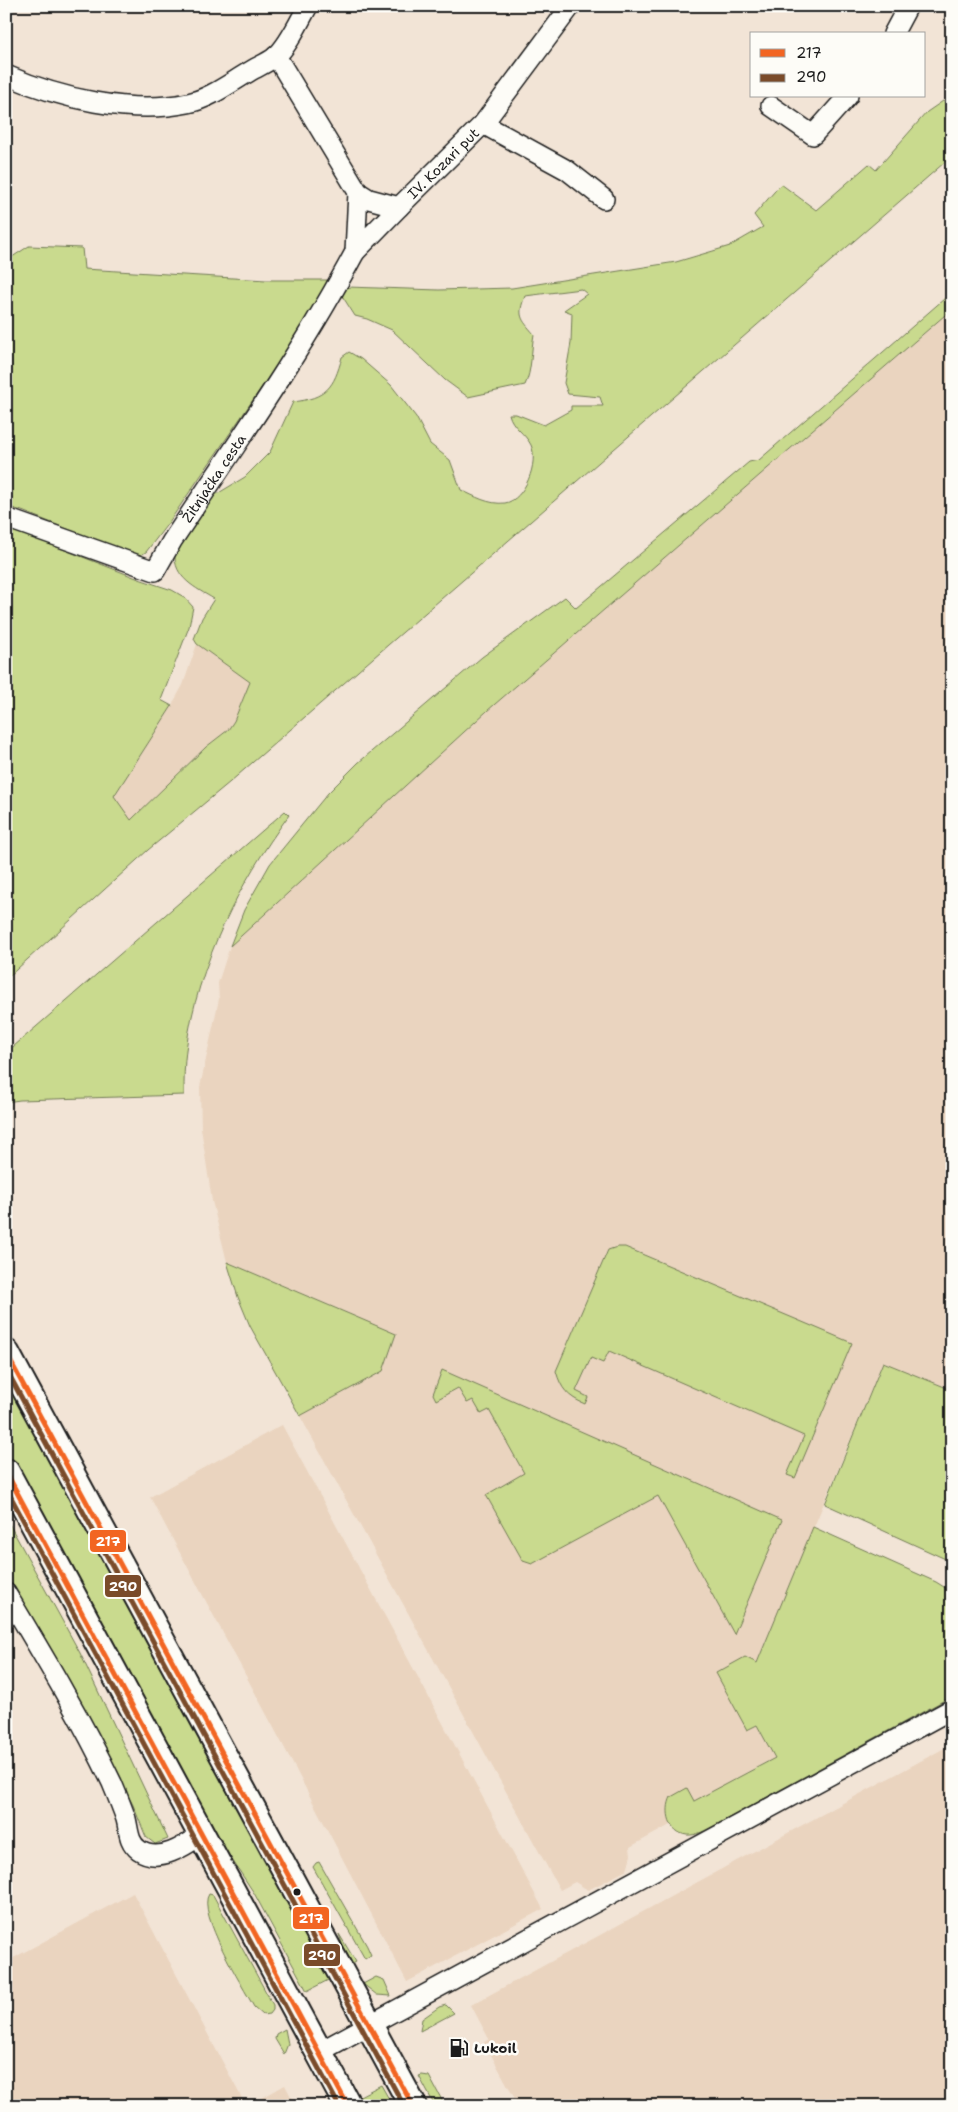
<svg xmlns="http://www.w3.org/2000/svg" width="958" height="2112" font-family="'Shantell Sans',sans-serif">
<style>
.built{fill:#ead4bf}
.green{fill:#c9da8e;stroke:#727b55}
.lines{fill:none;stroke-linecap:round;stroke-linejoin:round}
.street-casing{stroke:#1c1c1c;stroke-width:22}
.secondary-casing{stroke:#1c1c1c;stroke-width:30}
.street{stroke:#fdfcf7;stroke-width:19}
.secondary{stroke:#fdfcf7;stroke-width:26}
.bus-1-casing{stroke:#fdfcf7;stroke-width:9}
.bus-2-casing{stroke:#fdfcf7;stroke-width:9}
.bus-1{stroke:#f26522;stroke-width:5}
.bus-2{stroke:#7a4b2a;stroke-width:5}
.bus-dot{fill:#1c1c1c;stroke:#fdfcf7;stroke-width:2}
.labels{text-anchor:middle;stroke-width:5;stroke-linejoin:round;paint-order:stroke}
.street-label{font-size:14px;fill:#1c1c1c;stroke:#fdfcf7}
.poi-label{font-size:14px;font-weight:bold;fill:#1c1c1c;stroke:#fdfcf7;text-anchor:start}
.line-badge{stroke:#fdfcf7;stroke-width:2}
.badge-label{font-size:14px;text-anchor:middle;font-weight:bold;fill:#fff}
</style>
<rect width="100%" height="100%" fill="#f2e4d6"/>
<filter id="ink" filterUnits="userSpaceOnUse"><feTurbulence type="fractalNoise" baseFrequency=".02" numOctaves="2"/><feDisplacementMap in="SourceGraphic" scale="10" xChannelSelector="R" yChannelSelector="G"/><feConvolveMatrix kernelMatrix="1 2 1 2 8 2 1 2 1" color-interpolation-filters="sRGB"/></filter>
<g filter="url(#ink)">
<!-- built -->
<g class="built">
<path d="M952,309V1390L883,1362L757,1663L747,1730L757,1725L775,1758L694,1801L670,1822L672,1824L630,1847L631,1855L627,1870L588,1890L575,1882L560,1890L300,1416L382,1371L396,1334L227,1262L212,1201L201,1128L200,1087L219,999L218,983L230,946L487,711Z"/>
<path d="M197,644L250,682L234,721L228,730L206,747L131,820L114,796L168,712L183,685Z"/>
<path d="M282,1425L543,1909L407,1982L283,1745L150,1497Z"/>
<path d="M952,1744V2106H519L484,2042L489,2039L471,2005Z"/>
<path d="M133,1893L246,2106H6V1962Z"/>
<path d="M285,2085L296,2106H248Z"/>
</g>
<!-- green -->
<g class="green">
<path d="M943,101L952,108V156L230,782L148,850L6,979V527L139,579L172,590L184,597L193,607L189,627L161,700L172,706L114,796L131,820L206,747L228,730L234,721L250,682L197,644L194,639L202,618L214,599C196,588 173,578 175,553L212,497L245,477L270,452L293,402C326,398 334,388 342,357L349,352L361,359L391,385L416,417L430,444L450,460L461,490C474,496 489,505 505,503C525,500 539,462 531,445C525,433 512,427 509,414H516L544,425L571,410V406H603L600,397L568,394L564,383L571,343L572,313L564,310L587,294L581,289L525,296C517,316 521,319 534,334C531,350 532,371 525,385L468,397L445,380L392,330L367,319L355,316L341,294L347,287L439,290L512,288L676,262L730,246L763,227L754,215L781,184L816,210L869,164L876,170L927,112Z"/>
<path d="M29,246L82,248L84,269L266,280H327L324,292L303,327L169,522L146,552L137,557L22,511L6,506V261Z"/>
<path d="M952,292V309L487,711L230,946L244,910L270,864L328,793L358,763L482,657L565,597L576,608L749,462L759,460Z"/>
<path d="M285,811L289,815C239,883 197,965 186,1050C184,1065 184,1080 184,1095L20,1100L6,1102V1053Z"/>
<path d="M617,1247H625L852,1343L795,1478L787,1475L804,1436L609,1351L603,1363L591,1358L576,1391L588,1397L585,1404C568,1397 561,1389 556,1371L608,1250Z"/>
<path d="M227,1262L396,1334L383,1371L300,1416L250,1326L238,1297Z"/>
<path d="M883,1362L952,1390V1562L825,1504Z"/>
<path d="M6,1369L334,1977L307,1991L254,1893L225,1849L185,1781L19,1475L6,1452Z"/>
<path d="M442,1370L782,1520L734,1634L658,1496L532,1564L523,1561L486,1495L524,1473L489,1410L481,1414L473,1400L467,1403L458,1388L436,1400L433,1394Z"/>
<path d="M6,1518L80,1653L168,1839L155,1844L146,1837L133,1805L66,1679L6,1578Z"/>
<path d="M813,1527L936,1582L952,1592V1696L714,1826C706,1830 696,1836 687,1835C669,1833 664,1811 671,1797L687,1788L694,1801L775,1758L757,1725L747,1730L716,1673L745,1657L757,1663Z"/>
<path d="M319,1862L367,1946L371,1955L365,1959L313,1867L316,1863Z"/>
<path d="M209,1894L213,1895L273,2005V2010L270,2014L263,2015L254,2007C243,1987 196,1912 209,1894Z"/>
<path d="M339,1934L356,1962L349,1966Z"/>
<path d="M376,1977L384,1980L391,1996L377,1995L363,1984Z"/>
<path d="M446,2005L454,2013L420,2031L422,2019L439,2007Z"/>
<path d="M285,2029L288,2044L284,2054L275,2039L276,2034Z"/>
<path d="M422,2075L429,2076L445,2106H435L419,2076Z"/>
<path d="M381,2085L393,2106H361L356,2098Z"/>
</g>
<g class="lines">
<!-- street casing -->
<g class="street-casing">
<g id="street">
<path d="M893,34L908,6"/>
<path id="s1" d="M276,56L358,192L369,199L399,207L483,124L571,6"/>
<path d="M6,75C59,98 130,115 188,103C209,99 230,83 249,72C257,67 267,63 275,57C288,47 300,20 308,6"/>
<path d="M771,106L813,135L848,96"/>
<path d="M483,124L567,170L604,199"/>
<path d="M358,192L355,252L399,207"/>
<path id="s2" d="M6,518L155,571L172,541C235,446 301,353 355,252"/>
<path d="M6,1593C43,1655 81,1718 112,1783C117,1795 122,1807 126,1819C129,1830 128,1842 139,1850C159,1864 185,1846 201,1835"/>
<path d="M319,2052L952,1709"/>
</g>
</g>
<!-- secondary casing -->
<g class="secondary-casing">
<g id="secondary">
<path d="M6,1353L413,2106"/>
<path d="M6,1472L348,2106"/>
</g>
</g>
<!-- street -->
<use href="#street" class="street"/>
<!-- secondary -->
<use href="#secondary" class="secondary"/>
<!-- bus-1 casing -->
<g class="bus-1-casing">
<g id="bus-1">
<path d="M6,1353L413,2106"/>
<path d="M6,1472L348,2106"/>
</g>
</g>
<!-- bus-2 casing -->
<g class="bus-2-casing">
<g id="bus-2">
<path d="M6,1369L404,2106"/>
<path d="M6,1488L339,2106"/>
</g>
</g>
<!-- bus-1 -->
<use href="#bus-1" class="bus-1"/>
<!-- bus-2 -->
<use href="#bus-2" class="bus-2"/>
</g>
</g>
<!-- icons -->
<defs>
<g id="fuel-bare" transform="scale(1.5)"><path d="M-5.5-6h7V0h2V4h1.3V-2.5L3-4.5l.8-.8L6-3V5H2.5V1h-1V6h-7ZM-4.2-4.7v3.2H.2V-4.7Z" fill="#1c1c1c" stroke="#fdfcf7" stroke-width="2.5" paint-order="stroke"/></g>
</defs>
<g fill-rule="evenodd">
<use href="#fuel-bare" x="459" y="2048"/>
</g>
<!-- markers -->
<circle class="bus-dot" cx="297" cy="1892" r="4.5"/>
<g class="labels">
<!-- street labels -->
<g class="street-label">
<text dy="5" stroke="none"><textPath href="#s1" startOffset="265">IV. Kozari put</textPath></text>
<text dy="5" stroke="none"><textPath href="#s2" startOffset="268">Žitnjačka cesta</textPath></text>
</g>
<!-- poi labels -->
<g class="poi-label">
<text x="474" y="2053">Lukoil</text>
</g>
</g>
<g class="line-badge">
<rect x="89" y="1529" width="38" height="24" rx="5" fill="#f26522"/>
<rect x="104" y="1574" width="38" height="24" rx="5" fill="#7a4b2a"/>
<rect x="292" y="1906" width="38" height="24" rx="5" fill="#f26522"/>
<rect x="303" y="1943" width="38" height="24" rx="5" fill="#7a4b2a"/>
</g>
<g class="badge-label">
<text x="108" y="1546">217</text>
<text x="123" y="1591">290</text>
<text x="311" y="1923">217</text>
<text x="322" y="1960">290</text>
</g>
<!-- margin -->
<rect width="958" height="2112" fill="none" stroke="#fdfcf7" stroke-width="25"/>
<rect x="12" y="12" width="933" height="2087" fill="none" stroke="#1c1c1c" stroke-width="2" filter="url(#ink)"/>
<!-- legend -->
<rect x="750" y="32" width="175" height="65" fill="#fdfcf7" stroke="#a3a29f"/>
<rect x="760" y="49" width="25" height="8" fill="#f26522" stroke="#a3a29f"/>
<text x="796" y="58" font-size="15" fill="#1c1c1c">217</text>
<rect x="760" y="74" width="25" height="8" fill="#7a4b2a" stroke="#a3a29f"/>
<text x="796" y="82" font-size="15" fill="#1c1c1c">290</text>
</svg>
